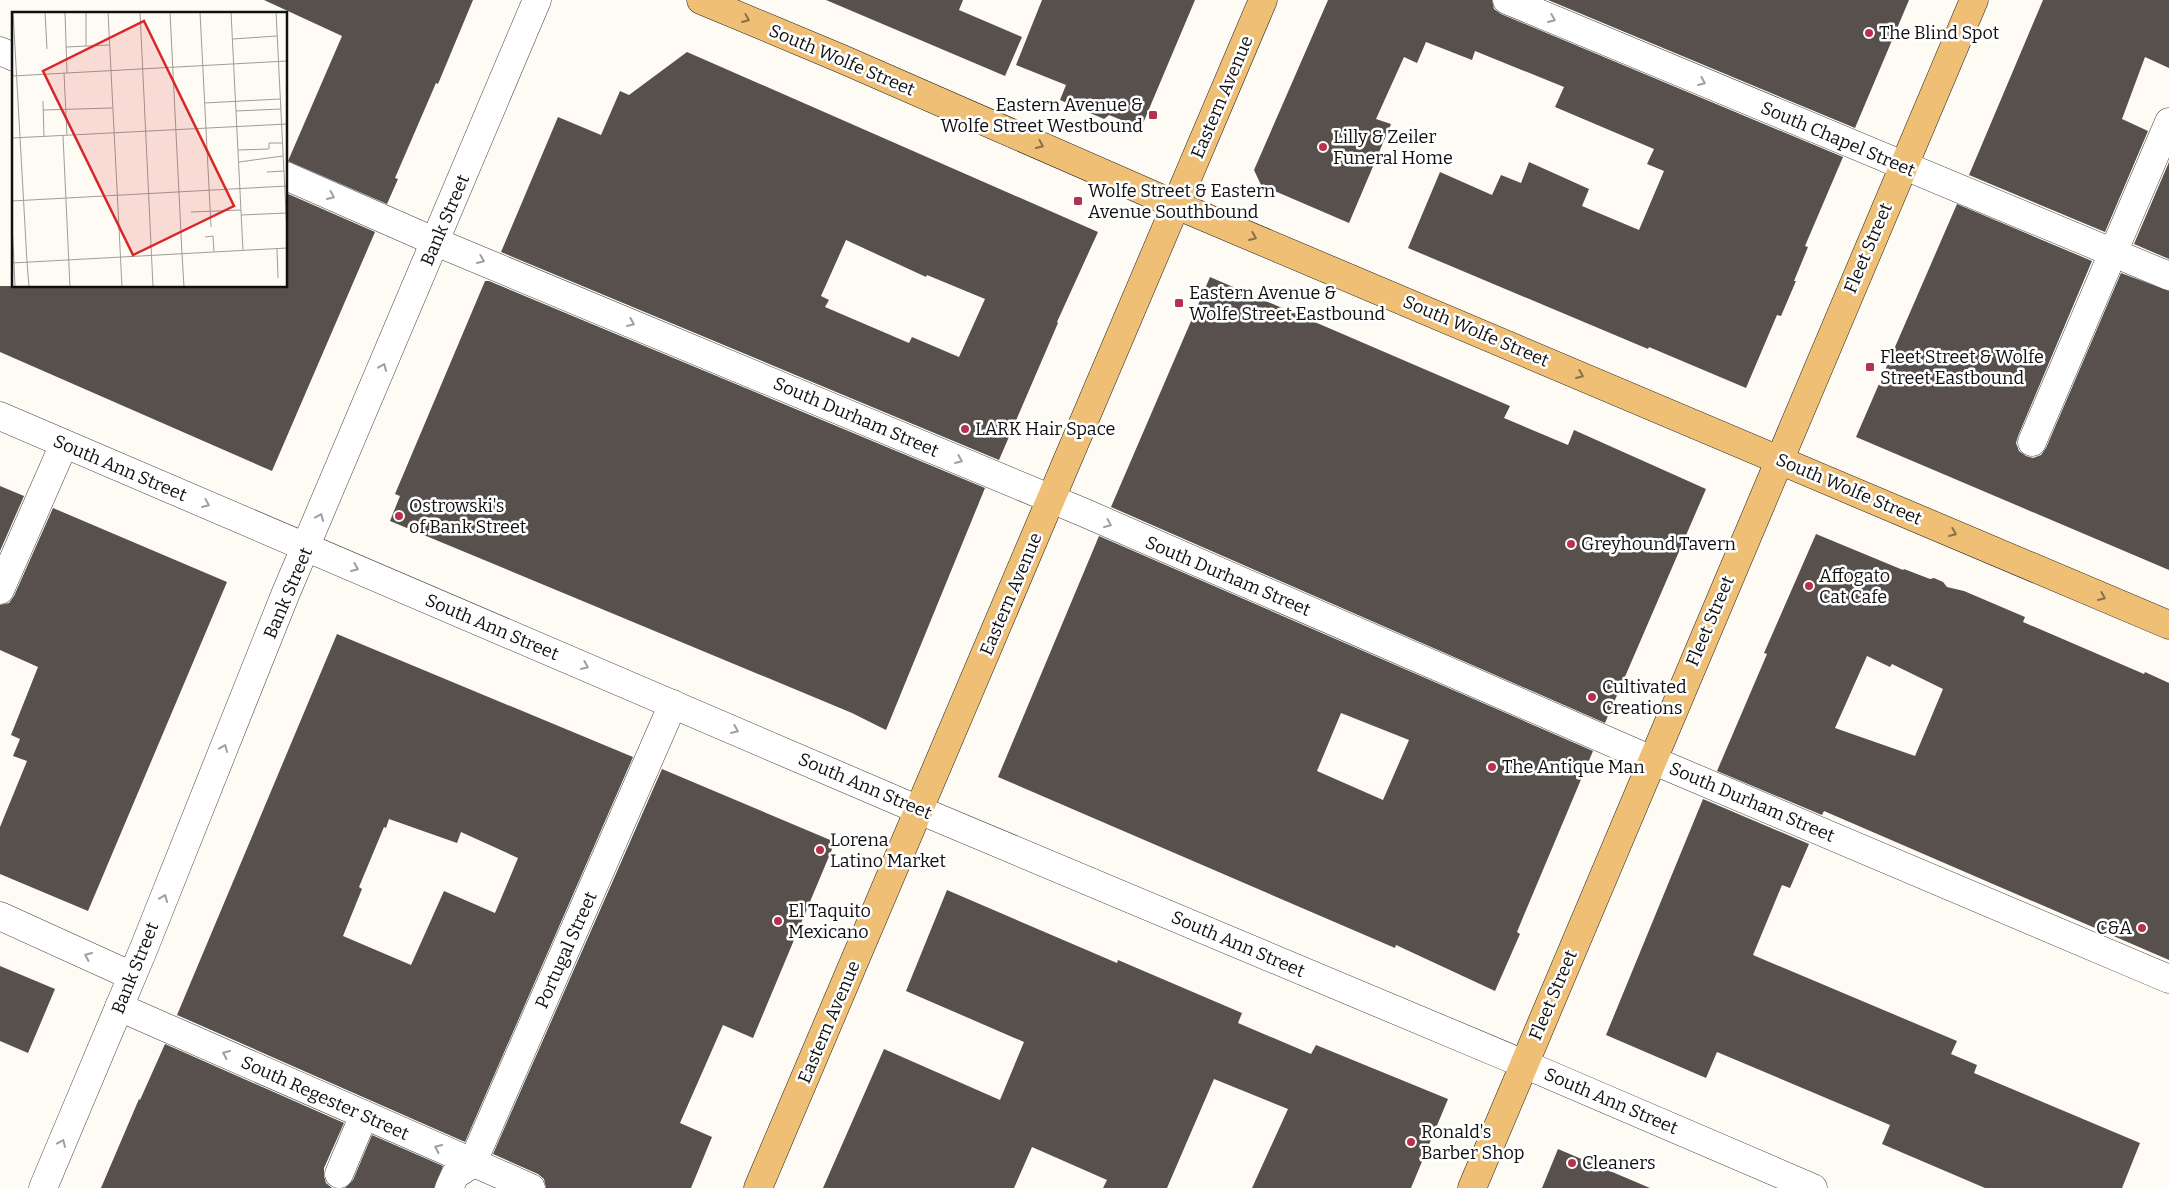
<svg xmlns="http://www.w3.org/2000/svg" width="2169" height="1188" font-family="Bitter,serif">
<style>
.building{fill:#58504d;fill-rule:evenodd}
.lines{fill:none;stroke-linecap:round;stroke-linejoin:round}
.minor-casing{stroke:#434343;stroke-width:29}
.major-casing{stroke:#212121;stroke-width:29}
.minor{stroke:#fff;stroke-width:28}
.major{stroke:#eebf74;stroke-width:28}
.oneway{stroke:#8a7047}
.oneway2{stroke:#9f9f9f}
.poi-dot{fill:#b6314b;stroke:#fff;stroke-width:2}
.labels{text-anchor:middle;stroke-width:5;stroke-linejoin:round;paint-order:stroke}
.poi-label{font-size:18px;fill:#101010;stroke:#fff;text-anchor:start}
.street-label{font-size:18px;fill:#101010;stroke:#fff}
.inset-road{fill:none;stroke:#9f9d99;stroke-width:1}
.view{fill:#d62828;fill-opacity:0.15;stroke:#d62828;stroke-width:2.5}
.inset-edge{fill:none;stroke:#101010;stroke-width:2.5}
</style>
<rect width="100%" height="100%" fill="#fefbf4"/>
<!-- building -->
<g class="building">
<path d="M264,0H473L438,84L436,83L395,178L398,179L387,204L288,161L342,36Z"/>
<path d="M826,0H963L959,10L1022,37L1005,76Z"/>
<path d="M1042,0H1195L1141,128L1109,115L1104,119L1060,100L1066,85L1016,65Z"/>
<path d="M1328,0H1492L1494,9L1501,14L1843,157L1805,246L1808,247L1794,281H1796L1781,316L1777,315L1746,388L1649,347L1648,349L1408,248L1440,172L1492,195L1501,175L1521,183L1529,162L1589,189L1582,206L1639,230L1664,171L1647,164L1654,149L1555,107L1564,87L1475,51L1472,60L1426,42L1417,63L1404,57L1376,119L1391,124L1349,223L1261,185L1254,170Z"/>
<path d="M1548,0H1909L1855,128Z"/>
<path d="M2043,0H2169V68L2145,57L2122,119L2148,131L2105,232L1969,175Z"/>
<path d="M687,52L1098,232L1057,322L1058,323L999,460L501,252L558,117L601,135L620,91L629,95ZM846,240L926,277L927,275L985,299L959,357L912,337L909,343L825,307L829,300L821,296Z"/>
<path d="M2169,162V259L2134,244Z"/>
<path d="M286,193L375,232L272,471L0,352V286H286Z"/>
<path d="M1957,204L2092,261L2018,436L2016,443L2019,451L2026,456L2033,458L2041,455L2046,448L2121,273L2169,291V570L1856,437Z"/>
<path d="M1210,277L1510,406L1504,418L1568,445L1574,430L1706,489L1605,723L1111,507Z"/>
<path d="M485,281H489L985,488L886,730L852,713L390,521L400,496L395,494Z"/>
<path d="M0,486L24,496L0,551Z"/>
<path d="M53,508L227,582L88,911L0,874V827L27,761L13,756L20,739L11,735L38,667L0,650V605L9,603L14,596Z"/>
<path d="M1816,534L1903,570L1904,569L1930,579L1934,578L1943,582L1947,587L1964,591L2025,617L2023,622L2144,674L2145,672L2169,683V960L1824,811L1822,815L1717,771L1767,654L1764,653ZM1867,656L1890,667L1892,664L1943,689L1915,756L1835,728Z"/>
<path d="M1099,536L1593,751L1524,915L1517,932L1520,934L1495,991L1396,945L1395,948L998,777ZM1341,713L1409,740L1383,800L1317,771Z"/>
<path d="M337,634L633,757L465,1142L177,1015ZM389,819L457,843L461,832L518,858L495,913L444,891L411,965L343,936L362,889L359,887L384,827L386,828Z"/>
<path d="M662,769L835,842L753,1038L723,1025L680,1123L712,1137L691,1188H546L544,1179L538,1174L493,1154Z"/>
<path d="M1703,799L1809,844L1790,888L1782,885L1753,955L1957,1041L1951,1054L1977,1065L1974,1073L2140,1143L2122,1188H1985L1882,1144L1890,1125L1717,1052L1706,1078L1606,1035Z"/>
<path d="M947,890L1117,963L1118,960L1242,1013L1238,1023L1311,1054L1316,1045L1448,1099L1411,1188H1252L1288,1109L1214,1079L1167,1188H1103L1107,1180L1032,1147L1014,1188H823L884,1049L1000,1100L1024,1042L906,991Z"/>
<path d="M0,966L55,989L28,1053L0,1041Z"/>
<path d="M165,1044L344,1123L324,1168V1176L326,1183L332,1188H101L139,1099L140,1100Z"/>
<path d="M372,1135L443,1166L434,1188H345L353,1180Z"/>
<path d="M1558,1149L1650,1188H1542Z"/>
</g>
<g class="lines">
<!-- minor casing -->
<g class="minor-casing">
<g id="minor">
<path d="M1507,0L2169,276"/>
<path d="M0,51L14,57"/>
<path d="M286,176L436,242L1085,513L1652,760L2169,979"/>
<path d="M0,416L919,810L1524,1064L1813,1188"/>
<path d="M2032,442L2169,122"/>
<path d="M0,590L64,444"/>
<path d="M0,916L132,976"/>
<path d="M119,1007L531,1188"/>
<path d="M339,1174L364,1115"/>
<path d="M43,1188L144,948L285,595L537,0"/>
<path d="M449,1188L455,1175L472,1164L673,704"/>
</g>
</g>
<!-- major casing -->
<g class="major-casing">
<g id="major">
<path d="M701,0L842,59L1176,205L2169,625"/>
<path d="M758,1188L1263,0"/>
<path d="M1472,1188L1974,0"/>
</g>
</g>
<!-- minor -->
<use href="#minor" class="minor"/>
<!-- major -->
<use href="#major" class="major"/>
</g>
<!-- one-way arrows -->
<defs><path id="oneway-chevron" d="M-2-3.5L2.5 0L-2 3.5" fill="none" stroke-width="1.6" stroke-linecap="round" stroke-linejoin="round" transform="scale(1.25)"/></defs>
<g class="oneway">
<use href="#oneway-chevron" transform="translate(746 19) rotate(23)"/>
<use href="#oneway-chevron" transform="translate(1040 145) rotate(24)"/>
<use href="#oneway-chevron" transform="translate(1253 237) rotate(23)"/>
<use href="#oneway-chevron" transform="translate(1580 375) rotate(23)"/>
<use href="#oneway-chevron" transform="translate(1953 533) rotate(23)"/>
<use href="#oneway-chevron" transform="translate(2102 597) rotate(23)"/>
</g>
<g class="oneway2">
<use href="#oneway-chevron" transform="translate(1552 19) rotate(23)"/>
<use href="#oneway-chevron" transform="translate(1702 82) rotate(23)"/>
<use href="#oneway-chevron" transform="translate(331 196) rotate(24)"/>
<use href="#oneway-chevron" transform="translate(481 260) rotate(23)"/>
<use href="#oneway-chevron" transform="translate(631 323) rotate(23)"/>
<use href="#oneway-chevron" transform="translate(383 367) rotate(-67)"/>
<use href="#oneway-chevron" transform="translate(959 460) rotate(23)"/>
<use href="#oneway-chevron" transform="translate(206 504) rotate(23)"/>
<use href="#oneway-chevron" transform="translate(320 517) rotate(-67)"/>
<use href="#oneway-chevron" transform="translate(1108 524) rotate(23)"/>
<use href="#oneway-chevron" transform="translate(355 568) rotate(23)"/>
<use href="#oneway-chevron" transform="translate(585 666) rotate(23)"/>
<use href="#oneway-chevron" transform="translate(735 730) rotate(23)"/>
<use href="#oneway-chevron" transform="translate(224 748) rotate(-68)"/>
<use href="#oneway-chevron" transform="translate(164 898) rotate(-68)"/>
<use href="#oneway-chevron" transform="translate(88 956) rotate(-156)"/>
<use href="#oneway-chevron" transform="translate(226 1054) rotate(-156)"/>
<use href="#oneway-chevron" transform="translate(62 1143) rotate(-67)"/>
<use href="#oneway-chevron" transform="translate(438 1148) rotate(-156)"/>
</g>
<!-- markers -->
<g class="poi-dot">
<circle cx="1869" cy="33" r="5"/>
<rect x="1148" y="110" width="10" height="10" rx="2.5"/>
<circle cx="1323" cy="147" r="5"/>
<rect x="1073" y="196" width="10" height="10" rx="2.5"/>
<rect x="1174" y="298" width="10" height="10" rx="2.5"/>
<rect x="1865" y="362" width="10" height="10" rx="2.5"/>
<circle cx="965" cy="429" r="5"/>
<circle cx="399" cy="516" r="5"/>
<circle cx="1571" cy="544" r="5"/>
<circle cx="1809" cy="586" r="5"/>
<circle cx="1592" cy="697" r="5"/>
<circle cx="1492" cy="767" r="5"/>
<circle cx="820" cy="850" r="5"/>
<circle cx="778" cy="921" r="5"/>
<circle cx="2142" cy="928" r="5"/>
<circle cx="1411" cy="1142" r="5"/>
<circle cx="1572" cy="1163" r="5"/>
</g>
<g class="labels">
<!-- poi labels -->
<g class="poi-label">
<text x="1879" y="39">The Blind Spot</text>
<text x="1143" y="111" text-anchor="end">Eastern Avenue &amp;<tspan x="1143" dy="21">Wolfe Street Westbound</tspan></text>
<text x="1333" y="143">Lilly &amp; Zeiler<tspan x="1333" dy="21">Funeral Home</tspan></text>
<text x="1088" y="197">Wolfe Street &amp; Eastern<tspan x="1088" dy="21">Avenue Southbound</tspan></text>
<text x="1189" y="299">Eastern Avenue &amp;<tspan x="1189" dy="21">Wolfe Street Eastbound</tspan></text>
<text x="1880" y="363">Fleet Street &amp; Wolfe<tspan x="1880" dy="21">Street Eastbound</tspan></text>
<text x="975" y="435">LARK Hair Space</text>
<text x="409" y="512">Ostrowski's<tspan x="409" dy="21">of Bank Street</tspan></text>
<text x="1581" y="550">Greyhound Tavern</text>
<text x="1819" y="582">Affogato<tspan x="1819" dy="21">Cat Cafe</tspan></text>
<text x="1602" y="693">Cultivated<tspan x="1602" dy="21">Creations</tspan></text>
<text x="1502" y="773">The Antique Man</text>
<text x="830" y="846">Lorena<tspan x="830" dy="21">Latino Market</tspan></text>
<text x="788" y="917">El Taquito<tspan x="788" dy="21">Mexicano</tspan></text>
<text x="2132" y="934" text-anchor="end">C&amp;A</text>
<text x="1421" y="1138">Ronald's<tspan x="1421" dy="21">Barber Shop</tspan></text>
<text x="1582" y="1169">Cleaners</text>
</g>
<!-- street labels -->
<g class="street-label">
<text transform="translate(842 60) rotate(23)" y="6">South Wolfe Street</text>
<text transform="translate(1222 97) rotate(-67)" y="6">Eastern Avenue</text>
<text transform="translate(1838 139) rotate(23)" y="6">South Chapel Street</text>
<text transform="translate(445 220) rotate(-67)" y="6">Bank Street</text>
<text transform="translate(1868 248) rotate(-67)" y="6">Fleet Street</text>
<text transform="translate(1476 331) rotate(23)" y="6">South Wolfe Street</text>
<text transform="translate(856 417) rotate(23)" y="6">South Durham Street</text>
<text transform="translate(120 468) rotate(23)" y="6">South Ann Street</text>
<text transform="translate(1849 489) rotate(23)" y="6">South Wolfe Street</text>
<text transform="translate(1228 576) rotate(23)" y="6">South Durham Street</text>
<text transform="translate(288 593) rotate(-67)" y="6">Bank Street</text>
<text transform="translate(1011 594) rotate(-67)" y="6">Eastern Avenue</text>
<text transform="translate(1710 621) rotate(-67)" y="6">Fleet Street</text>
<text transform="translate(492 627) rotate(23)" y="6">South Ann Street</text>
<text transform="translate(865 786) rotate(23)" y="6">South Ann Street</text>
<text transform="translate(1752 802) rotate(23)" y="6">South Durham Street</text>
<text transform="translate(1238 944) rotate(23)" y="6">South Ann Street</text>
<text transform="translate(566 950) rotate(-66)" y="6">Portugal Street</text>
<text transform="translate(135 968) rotate(-68)" y="6">Bank Street</text>
<text transform="translate(1553 995) rotate(-67)" y="6">Fleet Street</text>
<text transform="translate(829 1022) rotate(-67)" y="6">Eastern Avenue</text>
<text transform="translate(325 1098) rotate(24)" y="6">South Regester Street</text>
<text transform="translate(1611 1101) rotate(23)" y="6">South Ann Street</text>
</g>
</g>
<!-- overview -->
<g transform="translate(12 12)">
<rect width="275" height="275" fill="#fefbf4"/>
<path class="inset-road" d="M1,0L15,250M33,0L35,37M53,0L55,61M74,0V34M96,0L110,275M128,0L141,275M158,0L170,242M188,0L199,215M219,0L231,239M264,0L275,220M221,27L265,24M54,35L97,33M52,61L55,123M0,64L275,49M31,89L32,125M192,91L268,87M31,98L100,96M224,99L269,97M51,124L58,275M0,126L275,112M226,138L257,137V131H271M227,150L271,144M255,160L272,159M0,189L275,174M179,200L229,198M229,203L275,201M0,212L2,251M193,225L201,224L202,240M265,237L266,266M170,242L172,275M15,250L17,275M0,251L275,236M2,251L3,275"/>
<path class="view" d="M132,9L222,194L121,243L31,59Z"/>
<rect width="275" height="275" class="inset-edge"/>
</g>
</svg>
